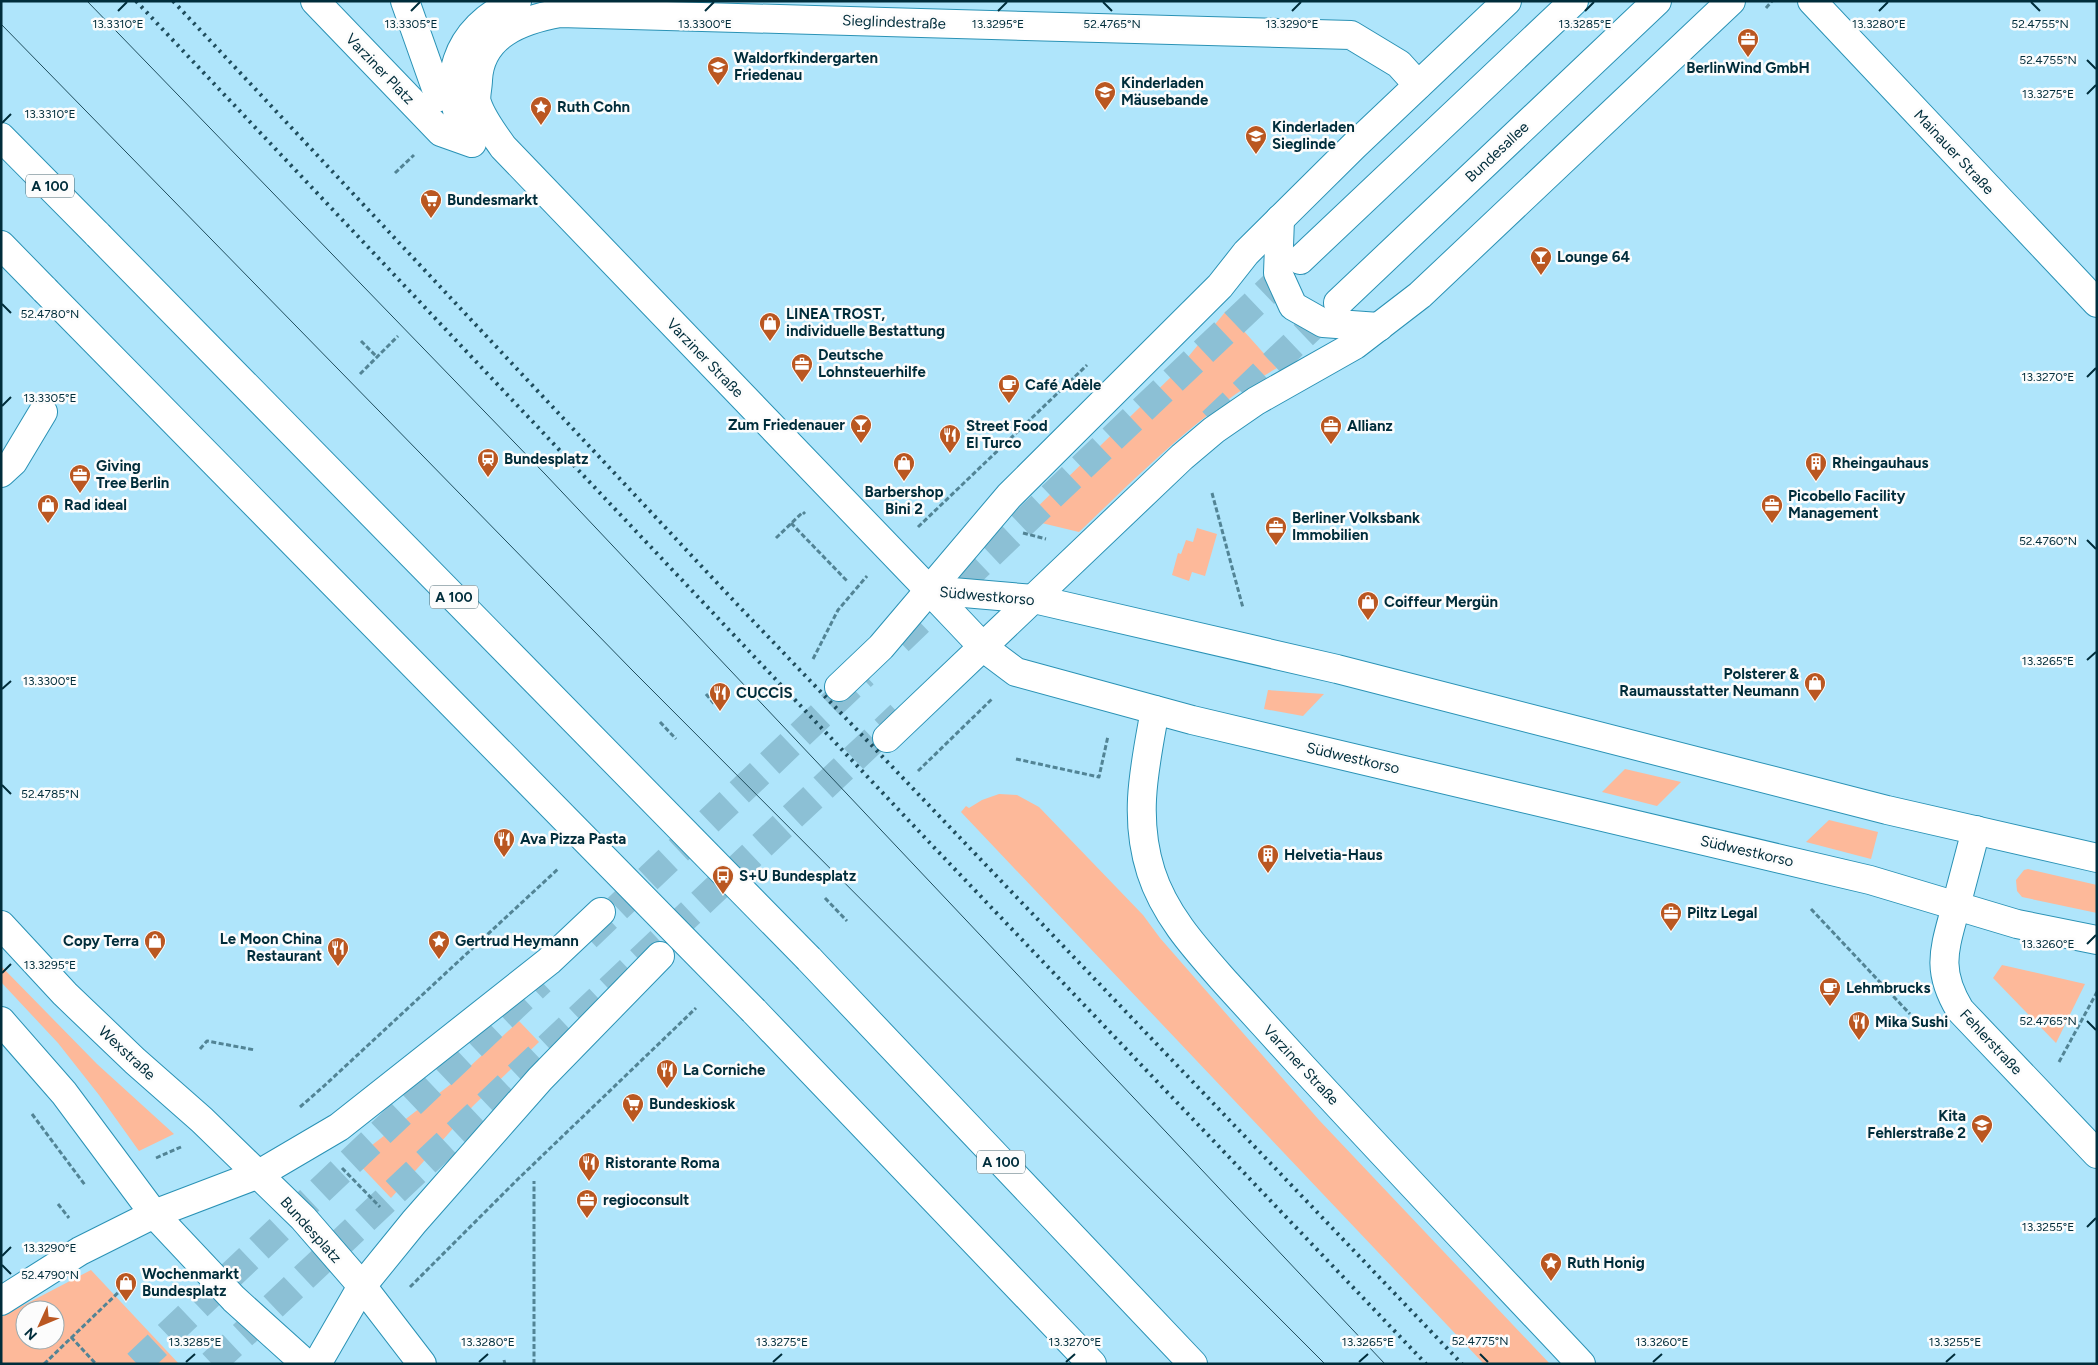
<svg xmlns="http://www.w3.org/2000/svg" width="2098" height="1365" font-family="Figtree,sans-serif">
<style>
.green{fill:#fdb99a;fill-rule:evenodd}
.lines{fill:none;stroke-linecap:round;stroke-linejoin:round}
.secondary-tunnel{stroke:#8cc0d5;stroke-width:28;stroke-dasharray:28 14;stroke-linecap:butt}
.street-casing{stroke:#2a92b5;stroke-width:30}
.secondary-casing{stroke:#2a92b5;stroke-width:30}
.highway-casing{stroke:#2a92b5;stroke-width:30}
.path{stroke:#528495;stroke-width:3;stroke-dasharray:5 2.5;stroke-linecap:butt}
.street{stroke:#fff;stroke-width:28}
.secondary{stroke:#fff;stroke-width:28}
.highway{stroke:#fff;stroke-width:28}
.tram{stroke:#1f4d5d;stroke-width:1}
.rail{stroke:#1f4d5d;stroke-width:4;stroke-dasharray:2.5 5;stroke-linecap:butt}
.highway-bridge-casing{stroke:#2a92b5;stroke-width:30;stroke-linecap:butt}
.highway-bridge{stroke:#fff;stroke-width:28}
.ticks{fill:none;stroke:#002d3b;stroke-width:2}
.labels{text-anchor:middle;stroke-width:5;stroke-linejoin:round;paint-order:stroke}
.shield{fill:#fcfcfc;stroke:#4c6b75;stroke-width:1}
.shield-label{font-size:14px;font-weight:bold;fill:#002d3b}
.street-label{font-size:15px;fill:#002d3b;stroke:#fcfcfc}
.poi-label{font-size:15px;font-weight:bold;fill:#002d3b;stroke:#fcfcfc;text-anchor:start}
.ticks-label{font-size:12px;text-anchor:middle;fill:#002d3b;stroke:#fcfcfc;stroke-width:5;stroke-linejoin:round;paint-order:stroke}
</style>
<rect width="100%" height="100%" fill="#afe5fb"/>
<!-- green -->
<g class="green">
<path d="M1226,311L1277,368C1200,412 1143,471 1079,532L1025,519L1174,374Z"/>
<path d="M1197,528L1217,534L1205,576L1192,572L1189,581L1172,575L1178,553L1181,554L1186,540L1193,542Z"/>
<path d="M1268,690L1324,694L1303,716L1264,709Z"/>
<path d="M1625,769L1681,782L1657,806L1602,792Z"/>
<path d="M999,794L1017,795L1039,807L1143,915L1160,938L1319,1120L1550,1364H1484L961,812L966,806L969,808L982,800Z"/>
<path d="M1829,820L1878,832L1871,859L1806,842Z"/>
<path d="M2028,869L2097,885V913L2022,897L2017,891L2016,880L2024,870Z"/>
<path d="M2002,965L2085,984L2056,1043L1993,978Z"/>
<path d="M1,966L97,1064L174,1134L139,1151L99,1095L58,1043L1,982Z"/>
<path d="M519,1021L539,1042L473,1106L391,1198L354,1159L451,1084Z"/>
<path d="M91,1270L179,1364H1V1317ZM25,1310H55V1340H25Z"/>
</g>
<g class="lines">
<!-- secondary-tunnel -->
<g class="secondary-tunnel">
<path d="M1212,422L1335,305"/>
<path d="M899,641L1297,263"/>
<path d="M587,937L864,674"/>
<path d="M137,1364L541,981"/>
<path d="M212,1364L900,715"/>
</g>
<!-- street casing -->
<g class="street-casing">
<g id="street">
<path d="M315,1L441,132L472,143C435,85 455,28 517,1"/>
<path d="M405,1L439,97"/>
<path d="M1812,1L2097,303"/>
<path d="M1,473L13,462L43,412"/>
<path d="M929,590L503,147C494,134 482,119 477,103C475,97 478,87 478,80C480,35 521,20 560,13L1351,35L1399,64L1418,85"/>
<path d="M1155,710C1145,766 1133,816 1151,872C1165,916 1197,950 1227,984C1251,1010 1275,1037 1299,1063C1392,1164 1487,1264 1581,1364"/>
<path d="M1956,906C1945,948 1935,969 1960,1010L2097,1154"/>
</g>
</g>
<!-- secondary casing -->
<g class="secondary-casing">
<g id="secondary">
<path d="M1280,219L1278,273L1293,306L1323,323L1379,327"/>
<path d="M1300,260L1574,1"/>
<path d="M1338,303L1657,1"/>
<path d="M929,590L984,648L1016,672L1192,720L1870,880L2017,924L2097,940"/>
<path d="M929,590L1034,599L1337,669L1887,810L2097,858"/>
<path d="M839,687L881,647L1009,496L1220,286L1246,253L1355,145L1507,1"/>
<path d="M887,738L1182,457L1214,430L1256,401L1355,345L1420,295L1731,1"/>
<path d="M1956,906L1976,830"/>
<path d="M1,925L65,994L135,1061L202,1120L303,1218L362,1286L422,1364"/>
<path d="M1,1021L64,1093L154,1214L234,1299L306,1364"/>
<path d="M1,1301L80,1251L154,1214L259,1174L339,1127L549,961L601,912"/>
<path d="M317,1364L362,1286L414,1222L540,1079L660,956"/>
</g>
</g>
<!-- highway casing -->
<g class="highway-casing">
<g id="highway">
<path d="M1,137L98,235"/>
<path d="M1,245L45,290"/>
<path d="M809,959L1193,1364"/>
<path d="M754,1011L1092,1364"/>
</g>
</g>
<!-- path -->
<g class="path">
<path d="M1766,8L1772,1"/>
<path d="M395,173L414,155"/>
<path d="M361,341L377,357"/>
<path d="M360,374L398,336"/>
<path d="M1212,493L1243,608"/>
<path d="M791,523L848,582"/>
<path d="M918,527L1087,365"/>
<path d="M1023,533L1046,539"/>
<path d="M776,538L803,512L805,514"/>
<path d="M813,659L838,610L867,576"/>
<path d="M706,694L715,705"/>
<path d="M660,722L676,739"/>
<path d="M1016,759L1099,777L1108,736"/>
<path d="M918,771L993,698"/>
<path d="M825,898L847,921"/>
<path d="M1811,909L1910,1014"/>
<path d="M200,1049L207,1041L255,1050"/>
<path d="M2059,1062L2097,992"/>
<path d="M300,1107L324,1086L558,869"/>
<path d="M32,1114L85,1185"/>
<path d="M156,1158L181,1147"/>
<path d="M342,1168L380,1207"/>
<path d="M58,1204L69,1218"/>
<path d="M410,1287L517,1180L696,1008"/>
<path d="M71,1337L96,1364"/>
<path d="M504,1360L505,1364"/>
<path d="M44,1364L126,1285"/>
<path d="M534,1364V1181"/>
</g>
<!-- street -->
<use href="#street" class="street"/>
<!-- secondary -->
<use href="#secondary" class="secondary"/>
<!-- highway -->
<use href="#highway" class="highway"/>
<!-- tram -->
<g class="tram">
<path d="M87,1L545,474L1385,1364"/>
<path d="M1,24L632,670L1325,1364"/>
</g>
<!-- rail -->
<g class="rail">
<path d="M136,1L929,842L1426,1364"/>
<path d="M173,1L734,601L1462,1364"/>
</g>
<!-- highway-bridge casing -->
<g class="highway-bridge-casing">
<g id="highway-bridge">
<path d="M98,235L809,959"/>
<path d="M45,290L754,1011"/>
</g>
</g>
<!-- highway-bridge -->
<use href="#highway-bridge" class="highway-bridge"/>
</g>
<!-- ticks -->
<path class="ticks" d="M1103,2L1112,11M2031,2L2040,11M118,11L127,2M411,11L420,2M705,11L714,2M998,11L1007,2M1292,11L1301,2M1585,11L1594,2M1879,11L1888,2M2087,60L2096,69M2087,94L2096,85M2,123L11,114M2,304L11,313M2087,377L2096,368M2,406L11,397M2087,540L2096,549M2087,660L2096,652M2,689L11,681M2,785L11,794M2087,944L2096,935M2,973L11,964M2087,1021L2096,1030M2087,1227L2096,1218M2,1256L11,1247M2,1265L11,1274M1480,1354L1488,1362M186,1362L195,1354M479,1362L488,1354M773,1362L782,1354M1066,1362L1075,1354M1359,1362L1368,1354M1653,1362L1662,1354M1946,1362L1955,1354"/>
<!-- icons -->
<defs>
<g id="office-pin" transform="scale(1.125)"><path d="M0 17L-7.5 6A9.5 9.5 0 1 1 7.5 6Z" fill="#ba5721" stroke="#fcfcfc"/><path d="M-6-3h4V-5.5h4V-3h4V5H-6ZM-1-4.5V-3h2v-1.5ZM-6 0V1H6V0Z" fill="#fff"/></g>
<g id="school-pin" transform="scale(1.125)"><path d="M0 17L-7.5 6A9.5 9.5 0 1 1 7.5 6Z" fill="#ba5721" stroke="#fcfcfc"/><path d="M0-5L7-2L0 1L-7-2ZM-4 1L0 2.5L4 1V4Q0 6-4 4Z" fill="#fff"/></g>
<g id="sight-pin" transform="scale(1.125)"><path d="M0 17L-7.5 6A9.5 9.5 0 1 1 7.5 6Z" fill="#ba5721" stroke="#fcfcfc"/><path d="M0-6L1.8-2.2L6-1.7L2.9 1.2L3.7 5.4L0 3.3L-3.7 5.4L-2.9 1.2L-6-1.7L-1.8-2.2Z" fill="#fff"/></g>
<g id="supermarket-pin" transform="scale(1.125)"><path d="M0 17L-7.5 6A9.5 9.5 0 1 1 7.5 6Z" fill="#ba5721" stroke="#fcfcfc"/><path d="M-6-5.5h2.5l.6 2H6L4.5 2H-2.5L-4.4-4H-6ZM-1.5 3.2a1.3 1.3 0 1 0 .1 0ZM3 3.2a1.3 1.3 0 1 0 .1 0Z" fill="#fff"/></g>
<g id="bar-pin" transform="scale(1.125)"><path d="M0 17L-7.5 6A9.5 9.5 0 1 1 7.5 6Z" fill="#ba5721" stroke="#fcfcfc"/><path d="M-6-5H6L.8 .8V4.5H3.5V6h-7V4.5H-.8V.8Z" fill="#fff"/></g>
<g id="shop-pin" transform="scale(1.125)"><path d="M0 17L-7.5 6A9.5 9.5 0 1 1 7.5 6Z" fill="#ba5721" stroke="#fcfcfc"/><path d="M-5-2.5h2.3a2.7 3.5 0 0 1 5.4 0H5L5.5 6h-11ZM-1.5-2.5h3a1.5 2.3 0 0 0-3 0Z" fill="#fff"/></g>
<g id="cafe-pin" transform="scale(1.125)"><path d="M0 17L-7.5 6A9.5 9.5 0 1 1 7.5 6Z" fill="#ba5721" stroke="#fcfcfc"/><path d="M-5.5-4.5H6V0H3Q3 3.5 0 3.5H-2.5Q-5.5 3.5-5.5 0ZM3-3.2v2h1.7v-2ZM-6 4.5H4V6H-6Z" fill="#fff"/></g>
<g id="restaurant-pin" transform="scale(1.125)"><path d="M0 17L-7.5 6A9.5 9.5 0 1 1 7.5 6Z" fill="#ba5721" stroke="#fcfcfc"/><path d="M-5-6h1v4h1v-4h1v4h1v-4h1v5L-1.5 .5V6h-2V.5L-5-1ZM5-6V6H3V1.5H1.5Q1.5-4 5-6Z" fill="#fff"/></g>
<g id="station-pin" transform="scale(1.125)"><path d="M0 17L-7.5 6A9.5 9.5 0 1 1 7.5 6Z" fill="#ba5721" stroke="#fcfcfc"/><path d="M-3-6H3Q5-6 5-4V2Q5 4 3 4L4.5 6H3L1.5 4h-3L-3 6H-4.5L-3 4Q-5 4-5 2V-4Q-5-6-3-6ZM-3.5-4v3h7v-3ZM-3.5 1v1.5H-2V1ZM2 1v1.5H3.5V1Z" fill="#fff"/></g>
<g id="building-pin" transform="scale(1.125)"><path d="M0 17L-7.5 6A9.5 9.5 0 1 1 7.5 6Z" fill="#ba5721" stroke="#fcfcfc"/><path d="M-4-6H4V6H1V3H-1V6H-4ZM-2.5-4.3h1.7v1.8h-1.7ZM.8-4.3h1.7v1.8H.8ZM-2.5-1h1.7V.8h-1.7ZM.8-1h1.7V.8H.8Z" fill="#fff"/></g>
<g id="bus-pin" transform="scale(1.125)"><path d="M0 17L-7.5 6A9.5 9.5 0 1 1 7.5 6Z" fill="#ba5721" stroke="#fcfcfc"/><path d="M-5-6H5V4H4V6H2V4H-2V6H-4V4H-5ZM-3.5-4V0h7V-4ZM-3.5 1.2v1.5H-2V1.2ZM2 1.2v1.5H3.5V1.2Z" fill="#fff"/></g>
</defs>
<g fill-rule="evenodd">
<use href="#office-pin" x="1748" y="39"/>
<use href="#school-pin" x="718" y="67"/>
<use href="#school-pin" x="1105" y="92"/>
<use href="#sight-pin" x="541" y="107"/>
<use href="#school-pin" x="1256" y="136"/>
<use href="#supermarket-pin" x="431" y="200"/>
<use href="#bar-pin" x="1541" y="257"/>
<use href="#shop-pin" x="770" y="323"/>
<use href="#office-pin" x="802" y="364"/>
<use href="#cafe-pin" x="1009" y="385"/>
<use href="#bar-pin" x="861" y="425"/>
<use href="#office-pin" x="1331" y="426"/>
<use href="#restaurant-pin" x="950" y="435"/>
<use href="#station-pin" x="488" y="459"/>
<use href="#shop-pin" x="904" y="463"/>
<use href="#building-pin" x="1816" y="463"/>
<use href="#office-pin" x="80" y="475"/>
<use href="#shop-pin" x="48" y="505"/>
<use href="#office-pin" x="1772" y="505"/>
<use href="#office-pin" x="1276" y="527"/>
<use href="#shop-pin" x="1368" y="602"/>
<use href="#shop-pin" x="1815" y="683"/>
<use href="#restaurant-pin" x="720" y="693"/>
<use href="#restaurant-pin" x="504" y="839"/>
<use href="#building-pin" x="1268" y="855"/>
<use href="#bus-pin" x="723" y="876"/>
<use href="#office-pin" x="1671" y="913"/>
<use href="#shop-pin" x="155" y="941"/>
<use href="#sight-pin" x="439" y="941"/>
<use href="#restaurant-pin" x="338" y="948"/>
<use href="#cafe-pin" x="1830" y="988"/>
<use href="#restaurant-pin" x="1859" y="1022"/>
<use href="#restaurant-pin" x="667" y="1070"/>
<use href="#supermarket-pin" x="633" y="1104"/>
<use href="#school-pin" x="1982" y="1125"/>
<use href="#restaurant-pin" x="589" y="1163"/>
<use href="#office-pin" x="587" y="1200"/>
<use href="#sight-pin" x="1551" y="1263"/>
<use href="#shop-pin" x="126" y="1283"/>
</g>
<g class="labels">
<!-- shield labels -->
<g class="shield">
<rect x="26" y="174.5" width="48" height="23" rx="4"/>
<rect x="430" y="585.5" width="48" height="23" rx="4"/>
<rect x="977" y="1150.5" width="48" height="23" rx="4"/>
</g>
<g class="shield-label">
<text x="50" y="191">A 100</text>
<text x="454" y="602">A 100</text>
<text x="1001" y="1167">A 100</text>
</g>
<!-- street labels -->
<g class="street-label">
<text transform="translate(894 22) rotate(2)" y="5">Sieglindestraße</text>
<text transform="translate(380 69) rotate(46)" y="5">Varziner Platz</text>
<text transform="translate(1497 152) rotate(-43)" y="5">Bundesallee</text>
<text transform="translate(1954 152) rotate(47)" y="5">Mainauer Straße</text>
<text transform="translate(705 358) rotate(46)" y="5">Varziner Straße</text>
<text transform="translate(987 596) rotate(5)" y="5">Südwestkorso</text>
<text transform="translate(1353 758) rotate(13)" y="5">Südwestkorso</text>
<text transform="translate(1747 851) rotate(13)" y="5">Südwestkorso</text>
<text transform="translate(1991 1042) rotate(47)" y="5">Fehlerstraße</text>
<text transform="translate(127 1053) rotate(43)" y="5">Wexstraße</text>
<text transform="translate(1301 1065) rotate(47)" y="5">Varziner Straße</text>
<text transform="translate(311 1230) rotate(48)" y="5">Bundesplatz</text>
</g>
<!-- poi labels -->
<g class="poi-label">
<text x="734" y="63">Waldorfkindergarten<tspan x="734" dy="17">Friedenau</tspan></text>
<text x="1748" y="73" text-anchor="middle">BerlinWind GmbH</text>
<text x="1121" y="88">Kinderladen<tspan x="1121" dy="17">Mäusebande</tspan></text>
<text x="557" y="112">Ruth Cohn</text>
<text x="1272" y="132">Kinderladen<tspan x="1272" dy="17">Sieglinde</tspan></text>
<text x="447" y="205">Bundesmarkt</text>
<text x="1557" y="262">Lounge 64</text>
<text x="786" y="319">LINEA TROST,<tspan x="786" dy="17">individuelle Bestattung</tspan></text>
<text x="818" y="360">Deutsche<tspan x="818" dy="17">Lohnsteuerhilfe</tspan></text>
<text x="1025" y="390">Café Adèle</text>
<text x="845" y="430" text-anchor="end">Zum Friedenauer</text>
<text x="966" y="431">Street Food<tspan x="966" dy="17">El Turco</tspan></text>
<text x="1347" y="431">Allianz</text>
<text x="504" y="464">Bundesplatz</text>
<text x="1832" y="468">Rheingauhaus</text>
<text x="96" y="471">Giving<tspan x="96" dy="17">Tree Berlin</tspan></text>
<text x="904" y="497" text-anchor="middle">Barbershop<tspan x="904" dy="17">Bini 2</tspan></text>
<text x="1788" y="501">Picobello Facility<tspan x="1788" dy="17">Management</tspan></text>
<text x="64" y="510">Rad ideal</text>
<text x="1292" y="523">Berliner Volksbank<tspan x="1292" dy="17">Immobilien</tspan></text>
<text x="1384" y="607">Coiffeur Mergün</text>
<text x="1799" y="679" text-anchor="end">Polsterer &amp;<tspan x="1799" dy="17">Raumausstatter Neumann</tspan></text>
<text x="736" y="698">CUCCIS</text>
<text x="520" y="844">Ava Pizza Pasta</text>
<text x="1284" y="860">Helvetia-Haus</text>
<text x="739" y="881">S+U Bundesplatz</text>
<text x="1687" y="918">Piltz Legal</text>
<text x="322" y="944" text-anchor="end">Le Moon China<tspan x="322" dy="17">Restaurant</tspan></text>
<text x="139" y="946" text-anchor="end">Copy Terra</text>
<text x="455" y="946">Gertrud Heymann</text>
<text x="1846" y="993">Lehmbrucks</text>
<text x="1875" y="1027">Mika Sushi</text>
<text x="683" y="1075">La Corniche</text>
<text x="649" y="1109">Bundeskiosk</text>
<text x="1966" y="1121" text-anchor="end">Kita<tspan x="1966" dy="17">Fehlerstraße 2</tspan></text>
<text x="605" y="1168">Ristorante Roma</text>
<text x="603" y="1205">regioconsult</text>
<text x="1567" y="1268">Ruth Honig</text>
<text x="142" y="1279">Wochenmarkt<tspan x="142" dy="17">Bundesplatz</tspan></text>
</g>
</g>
<g class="ticks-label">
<text x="118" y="28">13.3310°E</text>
<text x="411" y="28">13.3305°E</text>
<text x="705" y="28">13.3300°E</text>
<text x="998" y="28">13.3295°E</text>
<text x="1292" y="28">13.3290°E</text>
<text x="1585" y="28">13.3285°E</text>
<text x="1879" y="28">13.3280°E</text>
<text x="1112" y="28">52.4765°N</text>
<text x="2040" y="28">52.4755°N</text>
<text x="2048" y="64">52.4755°N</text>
<text x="2048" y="98">13.3275°E</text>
<text x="50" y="118">13.3310°E</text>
<text x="50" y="318">52.4780°N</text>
<text x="2048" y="381">13.3270°E</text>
<text x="50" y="402">13.3305°E</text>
<text x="2048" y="545">52.4760°N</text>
<text x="2048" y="665">13.3265°E</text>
<text x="50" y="685">13.3300°E</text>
<text x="50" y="798">52.4785°N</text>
<text x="2048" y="948">13.3260°E</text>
<text x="50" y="969">13.3295°E</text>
<text x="2048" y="1025">52.4765°N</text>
<text x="2048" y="1231">13.3255°E</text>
<text x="50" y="1252">13.3290°E</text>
<text x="50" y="1279">52.4790°N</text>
<text x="1480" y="1345">52.4775°N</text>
<text x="195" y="1346">13.3285°E</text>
<text x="488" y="1346">13.3280°E</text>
<text x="782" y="1346">13.3275°E</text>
<text x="1075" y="1346">13.3270°E</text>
<text x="1368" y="1346">13.3265°E</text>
<text x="1662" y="1346">13.3260°E</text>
<text x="1955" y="1346">13.3255°E</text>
</g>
<!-- border -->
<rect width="2098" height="1365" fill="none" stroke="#002d3b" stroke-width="5"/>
<!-- north arrow -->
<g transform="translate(40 1325) rotate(226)"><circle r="24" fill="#fcfcfc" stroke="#97a9af"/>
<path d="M0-4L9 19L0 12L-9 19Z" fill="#ba5721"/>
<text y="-8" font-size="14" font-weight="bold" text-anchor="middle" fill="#002d3b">N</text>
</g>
</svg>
